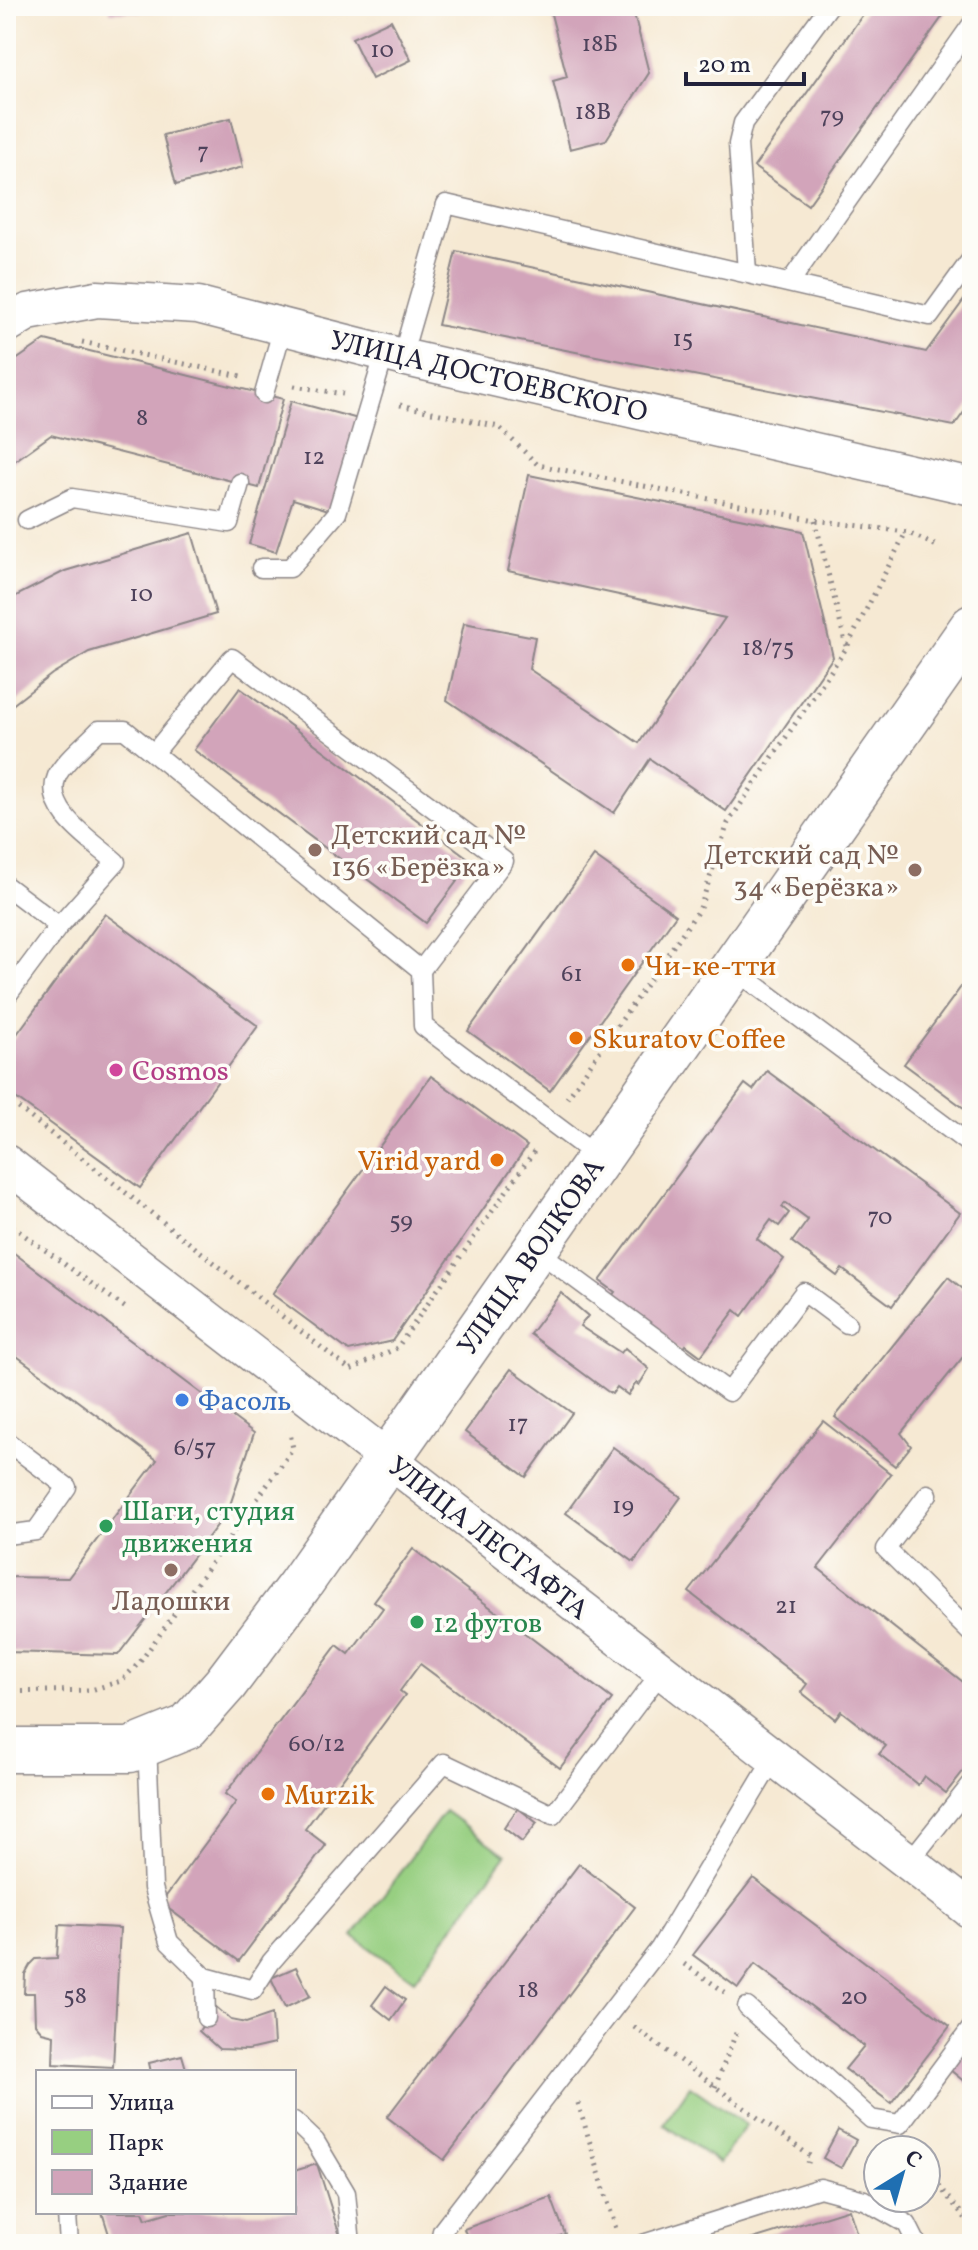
<svg xmlns="http://www.w3.org/2000/svg" width="978" height="2250" font-family="Vollkorn,serif">
<style>
.green{fill:#97cf81;stroke:#5c785e;stroke-width:2}
.building{fill:#d2a4ba}
.lines{fill:none;stroke-linecap:round;stroke-linejoin:round}
.lane-casing{stroke:#8c8687;stroke-width:21}
.street-casing{stroke:#8c8687;stroke-width:39}
.secondary-casing{stroke:#8c8687;stroke-width:47}
.path{stroke:#8c8687;stroke-width:5;stroke-dasharray:2 6;stroke-linecap:butt}
.lane{stroke:#fff;stroke-width:18}
.street{stroke:#fff;stroke-width:36}
.secondary{stroke:#fff;stroke-width:44}
.education-dot{fill:#8d6e63;stroke:#fdfcf7;stroke-width:3}
.food-dot{fill:#e8710a;stroke:#fdfcf7;stroke-width:3}
.hotel-dot{fill:#d1479c;stroke:#fdfcf7;stroke-width:3}
.shop-dot{fill:#3f7fe0;stroke:#fdfcf7;stroke-width:3}
.leisure-dot{fill:#2e9e5b;stroke:#fdfcf7;stroke-width:3}
.labels{text-anchor:middle;stroke-width:7;stroke-linejoin:round;paint-order:stroke}
.number-label{font-size:24px;fill:#4e425b}
.street-label{font-size:28px;fill:#22223b;stroke:#fdfcf7}
.education-label{font-size:28px;fill:#785e54;stroke:#fdfcf7;text-anchor:start}
.food-label{font-size:28px;fill:#c56008;stroke:#fdfcf7;text-anchor:start}
.hotel-label{font-size:28px;fill:#b23c85;stroke:#fdfcf7;text-anchor:start}
.shop-label{font-size:28px;fill:#366cbe;stroke:#fdfcf7;text-anchor:start}
.leisure-label{font-size:28px;fill:#27864d;stroke:#fdfcf7;text-anchor:start}
</style>
<rect width="100%" height="100%" fill="#fdfcf7"/>
<filter id="ink" filterUnits="userSpaceOnUse"><feTurbulence type="fractalNoise" baseFrequency=".0125" numOctaves="2"/><feDisplacementMap in="SourceGraphic" scale="16" xChannelSelector="R" yChannelSelector="G"/><feConvolveMatrix kernelMatrix="1 2 1 2 8 2 1 2 1" color-interpolation-filters="sRGB"/></filter>
<filter id="wash" filterUnits="userSpaceOnUse"><feTurbulence type="fractalNoise" baseFrequency=".006" numOctaves="4" result="noise"/><feDisplacementMap in="SourceGraphic" scale="32" xChannelSelector="R" yChannelSelector="G"/><feGaussianBlur stdDeviation="1.8" result="paint"/><feColorMatrix in="noise" values="0 0 0 0 0 0 0 0 0 0 0 0 0 0 0 0 0 1.4 0 .05"/><feComposite in="paint" operator="in"/></filter>
<g filter="url(#wash)">
<rect width="100%" height="100%" fill="#f6e9d3"/>
<!-- green -->
<g class="green">
<path d="M445,1811L506,1855L414,1980L353,1936Z"/>
<path d="M690,2086L746,2125L719,2163L664,2124Z"/>
</g>
<g id="blocks">
<!-- building -->
<g class="building">
<rect x="110" y="6" width="45" height="6"/>
<path d="M549,6H632L649,73L606,140L570,149L553,81L567,77Z"/>
<path d="M869,6H950L808,205L754,167Z"/>
<path d="M391,20L411,60L372,79L352,38Z"/>
<path d="M231,118L243,167L176,185L163,135Z"/>
<path d="M456,251L926,352L972,289V401L954,426L438,325Z"/>
<path d="M45,340L283,399L259,488L51,435L6,467V367Z"/>
<path d="M291,401L362,420L335,512L293,499L276,552L249,544Z"/>
<path d="M529,475L803,531L833,657L726,811L650,759L614,813L447,700L464,623L535,637L529,669L639,743L725,618L508,571Z"/>
<path d="M192,533L216,614L89,652L52,674L6,710V601L65,571Z"/>
<path d="M240,688L472,861L426,923L194,750Z"/>
<path d="M594,856L676,915L550,1091L468,1031Z"/>
<path d="M105,914L258,1026L140,1188L6,1091V1049Z"/>
<path d="M972,972V1114L904,1064Z"/>
<path d="M767,1071L960,1213L892,1306L842,1269L837,1276L792,1242L808,1220L785,1203L782,1207L789,1213L779,1226L771,1220L757,1239L784,1259L742,1316L735,1310L701,1356L686,1345L681,1352L609,1300L615,1292L600,1281L745,1084L753,1090Z"/>
<path d="M431,1076L527,1146L392,1341L349,1351L272,1294Z"/>
<path d="M6,1247L254,1433L228,1511L118,1655L6,1652V1577L68,1578L157,1460L6,1348Z"/>
<path d="M948,1277L972,1296V1346L901,1433L911,1446L895,1466L835,1417Z"/>
<path d="M561,1293L588,1316L580,1326L621,1353L625,1348L649,1369L639,1385L636,1383L628,1395L617,1387L612,1394L607,1391L530,1334Z"/>
<path d="M511,1369L572,1413L526,1477L465,1432Z"/>
<path d="M823,1421L891,1474L818,1568L972,1689V1760L946,1793L924,1776L918,1785L879,1754L886,1746L841,1711L835,1719L801,1692L807,1684L689,1592Z"/>
<path d="M613,1447L681,1497L634,1562L566,1513Z"/>
<path d="M413,1549L612,1699L560,1768L420,1664L400,1691L405,1695L305,1829L326,1845L239,1961L161,1903L236,1802L225,1794L337,1645L349,1654L383,1608L374,1601Z"/>
<path d="M518,1808L537,1823L522,1842L504,1828Z"/>
<path d="M579,1864L635,1907L444,2160L387,2117Z"/>
<path d="M753,1878L950,2026L891,2103L845,2069L864,2046L755,1964L738,1988L693,1955Z"/>
<path d="M59,1925L120,1928L113,2067L53,2064L54,2035L42,2032L35,2024L34,1993H24L25,1974L30,1965L36,1959L57,1958Z"/>
<path d="M296,1967L310,1996L285,2008L271,1978Z"/>
<path d="M386,1986L405,2000L391,2020L372,2005Z"/>
<path d="M215,2006L231,2020L246,2023L272,2014L274,2044L248,2050L219,2049L199,2031Z"/>
<path d="M972,2041V2088L949,2069Z"/>
<path d="M182,2055L187,2072H151L149,2063Z"/>
<path d="M838,2130L856,2140L841,2168L823,2158Z"/>
<path d="M317,2164L340,2236L316,2244H112L102,2212H143L146,2219L169,2212H294V2171Z"/>
<path d="M551,2197L565,2234L539,2244H470L464,2229Z"/>
<path d="M849,2209L860,2244H740V2243Z"/>
</g>
</g>
</g>
<g filter="url(#ink)">
<use href="#blocks" fill-opacity="0" stroke="#8c8687" stroke-width="2"/>
<g class="lines">
<!-- lane casing -->
<g class="lane-casing">
<g id="lane">
<path d="M747,272L738,144L743,123L829,6"/>
<path d="M790,282L972,24"/>
<path d="M402,357L446,204L930,316L972,258"/>
<path d="M264,394L283,327"/>
<path d="M27,520L72,498L229,523L240,483"/>
<path d="M261,568H290L337,513L385,352"/>
<path d="M154,753L232,658L504,861L421,970"/>
<path d="M6,886L59,926L6,997"/>
<path d="M59,926L116,862C94,842 42,811 57,776C63,762 88,742 99,730H125L421,970L423,1026L599,1158"/>
<path d="M733,968L972,1146"/>
<path d="M535,1249L729,1392L804,1292L847,1324"/>
<path d="M6,1441L67,1487L36,1531L6,1535"/>
<path d="M928,1494L886,1549L972,1634"/>
<path d="M147,1743L153,1888L169,1942L205,1977L253,1990L271,1962L444,1763L553,1815L662,1671"/>
<path d="M909,1862L972,1783"/>
<path d="M205,1977L206,2018"/>
<path d="M747,2007L871,2119L900,2124L972,2027"/>
<path d="M294,2121L315,2141L346,2193L351,2244"/>
<path d="M69,2244L67,2215L70,2212"/>
<path d="M439,2244L442,2231L660,1948L774,1758"/>
<path d="M643,2244L820,2188L864,2200L907,2224L917,2244"/>
</g>
</g>
<!-- street casing -->
<g class="street-casing">
<g id="street">
<path d="M6,325L28,312L97,299L198,305L402,357L972,487"/>
<path d="M6,1163L972,1911"/>
</g>
</g>
<!-- secondary casing -->
<g class="secondary-casing">
<path id="secondary" d="M6,1750H130L187,1727L225,1684L299,1586L972,627"/>
</g>
<!-- path -->
<g class="path">
<path d="M82,342L241,376"/>
<path d="M294,386L343,394"/>
<path d="M400,405L499,427L538,465L815,520L906,532L939,547"/>
<path d="M815,520L846,646"/>
<path d="M6,1098L350,1370L397,1348L537,1147"/>
<path d="M567,1098L700,908L728,823L847,647L906,532"/>
<path d="M6,1222L127,1309"/>
<path d="M6,1692L91,1690L121,1681L140,1662L293,1449L290,1432"/>
<path d="M684,1964L725,1992"/>
<path d="M634,2027L810,2156L808,2163"/>
<path d="M715,2087L736,2033"/>
<path d="M578,2103L617,2232"/>
<path d="M926,2165L943,2191L972,2226"/>
</g>
<!-- lane -->
<use href="#lane" class="lane"/>
<!-- street -->
<use href="#street" class="street"/>
<!-- secondary -->
<use href="#secondary" class="secondary"/>
</g>
</g>
<!-- markers -->
<g class="education-dot">
<circle cx="315" cy="850" r="8"/>
<circle cx="915" cy="870" r="8"/>
<circle cx="171" cy="1570" r="8"/>
</g>
<g class="food-dot">
<circle cx="628" cy="965" r="8"/>
<circle cx="576" cy="1038" r="8"/>
<circle cx="497" cy="1160" r="8"/>
<circle cx="268" cy="1794" r="8"/>
</g>
<circle class="hotel-dot" cx="116" cy="1070" r="8"/>
<circle class="shop-dot" cx="182" cy="1400" r="8"/>
<g class="leisure-dot">
<circle cx="106" cy="1526" r="8"/>
<circle cx="417" cy="1622" r="8"/>
</g>
<g class="labels">
<!-- number labels -->
<g class="number-label">
<text x="600" y="51">18Б</text>
<text x="382" y="57">10</text>
<text x="593" y="119">18В</text>
<text x="832" y="123">79</text>
<text x="203" y="159">7</text>
<text x="683" y="346">15</text>
<text x="142" y="425">8</text>
<text x="314" y="464">12</text>
<text x="141" y="601">10</text>
<text x="768" y="655">18/75</text>
<text x="572" y="981">61</text>
<text x="880" y="1224">70</text>
<text x="401" y="1228">59</text>
<text x="518" y="1431">17</text>
<text x="195" y="1455">6/57</text>
<text x="623" y="1513">19</text>
<text x="786" y="1613">21</text>
<text x="317" y="1751">60/12</text>
<text x="528" y="1997">18</text>
<text x="75" y="2003">58</text>
<text x="854" y="2004">20</text>
</g>
<!-- street labels -->
<g class="street-label">
<text transform="translate(489 375) rotate(13)" y="10">УЛИЦА ДОСТОЕВСКОГО</text>
<text transform="translate(530 1256) rotate(-55)" y="10">УЛИЦА ВОЛКОВА</text>
<text transform="translate(489 1537) rotate(38)" y="10">УЛИЦА ЛЕСГАФТА</text>
</g>
<!-- education labels -->
<g class="education-label">
<text x="331" y="844">Детский сад №<tspan x="331" dy="32">136 «Берёзка»</tspan></text>
<text x="899" y="864" text-anchor="end">Детский сад №<tspan x="899" dy="32">34 «Берёзка»</tspan></text>
<text x="171" y="1610" text-anchor="middle">Ладошки</text>
</g>
<!-- food labels -->
<g class="food-label">
<text x="644" y="975">Чи-ке-тти</text>
<text x="592" y="1048">Skuratov Coffee</text>
<text x="481" y="1170" text-anchor="end">Virid yard</text>
<text x="284" y="1804">Murzik</text>
</g>
<!-- hotel labels -->
<g class="hotel-label">
<text x="132" y="1080">Cosmos</text>
</g>
<!-- shop labels -->
<g class="shop-label">
<text x="198" y="1410">Фасоль</text>
</g>
<!-- leisure labels -->
<g class="leisure-label">
<text x="122" y="1520">Шаги, студия<tspan x="122" dy="32">движения</tspan></text>
<text x="433" y="1632">12 футов</text>
</g>
</g>
<!-- margin -->
<rect width="978" height="2250" fill="none" stroke="#fdfcf7" stroke-width="32"/>
<!-- legend -->
<rect x="36" y="2070" width="260" height="144" fill="#fdfcf7" stroke="#a5a5ac" stroke-width="2"/>
<rect x="52" y="2096" width="40" height="12" fill="#ffffff" stroke="#a5a5ac" stroke-width="2"/>
<text x="108" y="2110" font-size="24" fill="#22223b">Улица</text>
<rect x="52" y="2130" width="40" height="24" fill="#97cf81" stroke="#a5a5ac" stroke-width="2"/>
<text x="108" y="2150" font-size="24" fill="#22223b">Парк</text>
<rect x="52" y="2170" width="40" height="24" fill="#d2a4ba" stroke="#a5a5ac" stroke-width="2"/>
<text x="108" y="2190" font-size="24" fill="#22223b">Здание</text>
<!-- north arrow -->
<g transform="translate(902 2174) rotate(37)"><circle r="38" fill="#fdfcf7" stroke="#a5a5ac" stroke-width="2"/>
<path d="M0-6L14 30L0 20L-14 30Z" fill="#1f6fb2"/>
<text y="-12" font-size="22" font-weight="bold" text-anchor="middle" fill="#22223b">С</text>
</g>
<!-- scale -->
<path d="M686 72v12h118v-12" fill="none" stroke="#22223b" stroke-width="4"/>
<text x="698" y="72" font-size="24" fill="#22223b" stroke="#fdfcf7" stroke-width="6" paint-order="stroke">20 m</text>
</svg>
